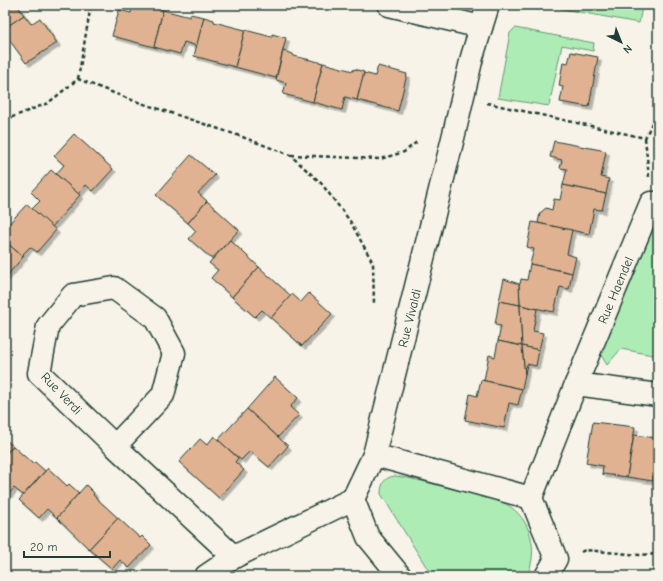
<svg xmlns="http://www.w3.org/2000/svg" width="663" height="581" font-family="'Comic Neue',sans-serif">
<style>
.green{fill:#adedb5;stroke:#669574}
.building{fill:#e0b291;stroke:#1f3d34;filter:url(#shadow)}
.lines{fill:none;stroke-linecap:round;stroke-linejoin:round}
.street-casing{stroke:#1f3d34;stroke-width:25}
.path{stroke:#1f3d34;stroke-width:2.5;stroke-dasharray:4 3;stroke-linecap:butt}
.street{stroke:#f7f3e8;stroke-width:22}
.labels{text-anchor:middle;stroke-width:3.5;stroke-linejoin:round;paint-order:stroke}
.street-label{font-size:13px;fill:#1f3d34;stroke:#f7f3e8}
</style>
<defs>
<filter id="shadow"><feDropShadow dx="3.5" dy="3.5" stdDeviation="0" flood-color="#0004"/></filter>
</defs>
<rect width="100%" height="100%" fill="#f7f3e8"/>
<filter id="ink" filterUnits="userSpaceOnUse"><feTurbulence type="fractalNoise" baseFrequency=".025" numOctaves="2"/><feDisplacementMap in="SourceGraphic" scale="8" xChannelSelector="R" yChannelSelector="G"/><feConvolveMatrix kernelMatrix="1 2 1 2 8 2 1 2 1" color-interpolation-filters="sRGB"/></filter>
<g filter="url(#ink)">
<!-- green -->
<g class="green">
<path d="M541,5H634L642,7L639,23Z"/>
<path d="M515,28L594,43L593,51L562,45L549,106L498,98L510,33Z"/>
<path d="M658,223V356L621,349L607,365L601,355L603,347L652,231Z"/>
<path d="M395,476C413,478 432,484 449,488C467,493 490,496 506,504C531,518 539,550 527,576H432L381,494C381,483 385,477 395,476Z"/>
</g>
<!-- building -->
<g class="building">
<path d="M5,5H17L24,15L5,28Z"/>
<path d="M133,5H145L163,10L154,47L112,36L119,10L131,13Z"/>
<path d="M163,10L190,17V14L204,17L197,46L184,42L180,54L154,47Z"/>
<path d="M24,15L31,24L40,18L57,43L26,63L5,34V28Z"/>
<path d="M204,17L214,20V22L245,30L235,67L194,56Z"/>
<path d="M245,30L272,37V34L286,38L276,78L235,67Z"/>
<path d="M283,51L293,54L294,56L323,63L313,102L283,94L286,83L276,80Z"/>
<path d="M571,52L598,57L589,107L560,102L563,87L559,86L563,62L568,63Z"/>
<path d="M323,63L353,71L354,69L364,72L357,100L345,97L342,110L313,102Z"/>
<path d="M378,66L407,74L398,111L357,100L364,73L375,76Z"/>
<path d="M74,134L113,169L93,191L86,185L78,194L56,174L64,165L54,156Z"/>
<path d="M554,141L606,151L601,177L609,179L606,194L563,185L567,169L560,168L562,160L550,157Z"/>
<path d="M191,155L215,175L198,193L207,201L188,223L156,195Z"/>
<path d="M51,170L80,195L52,227L32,209L40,201L31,192Z"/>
<path d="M563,185L606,194L602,210L594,209L589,234L538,223L540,213L546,208L552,210L554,199L560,200Z"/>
<path d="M207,201L239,230L212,259L189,239L196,231L188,223Z"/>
<path d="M27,204L56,230L37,252L30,247L23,254L24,256L23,257L5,241V228Z"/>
<path d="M532,222L572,230L567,254L576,257L572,273L530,264L534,249L527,247Z"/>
<path d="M230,240L259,267L232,297L211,278L218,270L209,263Z"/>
<path d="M5,241L23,257L5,278Z"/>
<path d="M530,264L572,273L569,289L560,287L554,312L520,305L519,284H520L521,279L527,280Z"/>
<path d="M259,267L291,296L271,318L262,310L255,317L232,297Z"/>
<path d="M504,279L519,284L520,305L499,301Z"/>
<path d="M309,293L332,314L302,346L271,318L292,294L301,302Z"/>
<path d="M499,301L520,305L522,346L498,341L501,326L495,325Z"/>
<path d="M520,305L537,309L533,331L543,333L539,350L522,346Z"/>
<path d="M498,341L522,346L525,374L522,389L481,380H484L489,355L495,357Z"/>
<path d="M522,346L539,350L536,366L527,364L525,374Z"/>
<path d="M275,377L298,398L290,407L299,415L278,437L247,409Z"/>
<path d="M481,380L522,389L518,405L509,403L504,428L465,420L470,394L477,396Z"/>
<path d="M247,409L288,446L269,467L250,451L241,460L218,440Z"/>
<path d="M593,422L635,427L627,477L602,474L603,466L586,463Z"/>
<path d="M658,433V473H654L653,481L627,477L634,435L657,438Z"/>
<path d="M214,436L238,458L235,462L244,470L219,498L179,462L200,439L207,445Z"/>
<path d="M5,439L13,446L5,455Z"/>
<path d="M13,446L33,464L35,462L45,471L23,495L14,488L6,497L5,455Z"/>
<path d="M48,468L67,486L69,484L79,493L57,518L47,509L39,518L19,500Z"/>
<path d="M86,485L94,493L93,495L118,518L89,549L57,518Z"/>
<path d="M118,518L140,538L142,536L151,545L129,568L120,560L112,569L89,549Z"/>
</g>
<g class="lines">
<!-- street casing -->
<g class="street-casing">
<g id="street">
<path d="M389,5L481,27"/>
<path d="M576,384L658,395"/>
<path d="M115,446L39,373L48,326L73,295L114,288L155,318L174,353L163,395L115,446L234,557"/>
<path d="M374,455L531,498"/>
<path d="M353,499L368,537L400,576"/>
<path d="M206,576L234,557L353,499L374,455L454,134L472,57L488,5"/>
<path d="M546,576L556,559L531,498L576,384L651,203H658"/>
</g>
</g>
<!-- path -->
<g class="path">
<path d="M78,79L91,5"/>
<path d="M487,103L645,138L658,110"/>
<path d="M5,120L48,103L78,79L129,99L237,135L290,155L321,183L350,221L373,263L374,304"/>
<path d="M645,138L649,177"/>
<path d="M291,155L380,159L404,152L418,141"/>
<path d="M581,552L585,550L640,555L658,554"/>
</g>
<!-- street -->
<use href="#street" class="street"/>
</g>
</g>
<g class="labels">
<!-- street labels -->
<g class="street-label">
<text transform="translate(615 290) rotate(-67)" y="5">Rue Haendel</text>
<text transform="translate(409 318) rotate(-76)" y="5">Rue Vivaldi</text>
<text transform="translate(62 393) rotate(46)" y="5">Rue Verdi</text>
</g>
</g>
<!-- margin -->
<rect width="663" height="581" fill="none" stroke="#f7f3e8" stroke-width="20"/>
<rect x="10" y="10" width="643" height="561" fill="none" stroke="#1f3d34" stroke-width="1.5" filter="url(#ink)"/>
<!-- north arrow -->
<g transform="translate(621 42) rotate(137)" stroke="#f7f3e8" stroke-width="3" paint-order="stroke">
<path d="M0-3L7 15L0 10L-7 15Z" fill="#1f3d34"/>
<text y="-6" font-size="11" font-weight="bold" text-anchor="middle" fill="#1f3d34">N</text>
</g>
<!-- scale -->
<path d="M24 551v6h86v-6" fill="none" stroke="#1f3d34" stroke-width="2"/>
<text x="30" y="551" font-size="12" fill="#1f3d34" stroke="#f7f3e8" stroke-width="3" paint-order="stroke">20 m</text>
</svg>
